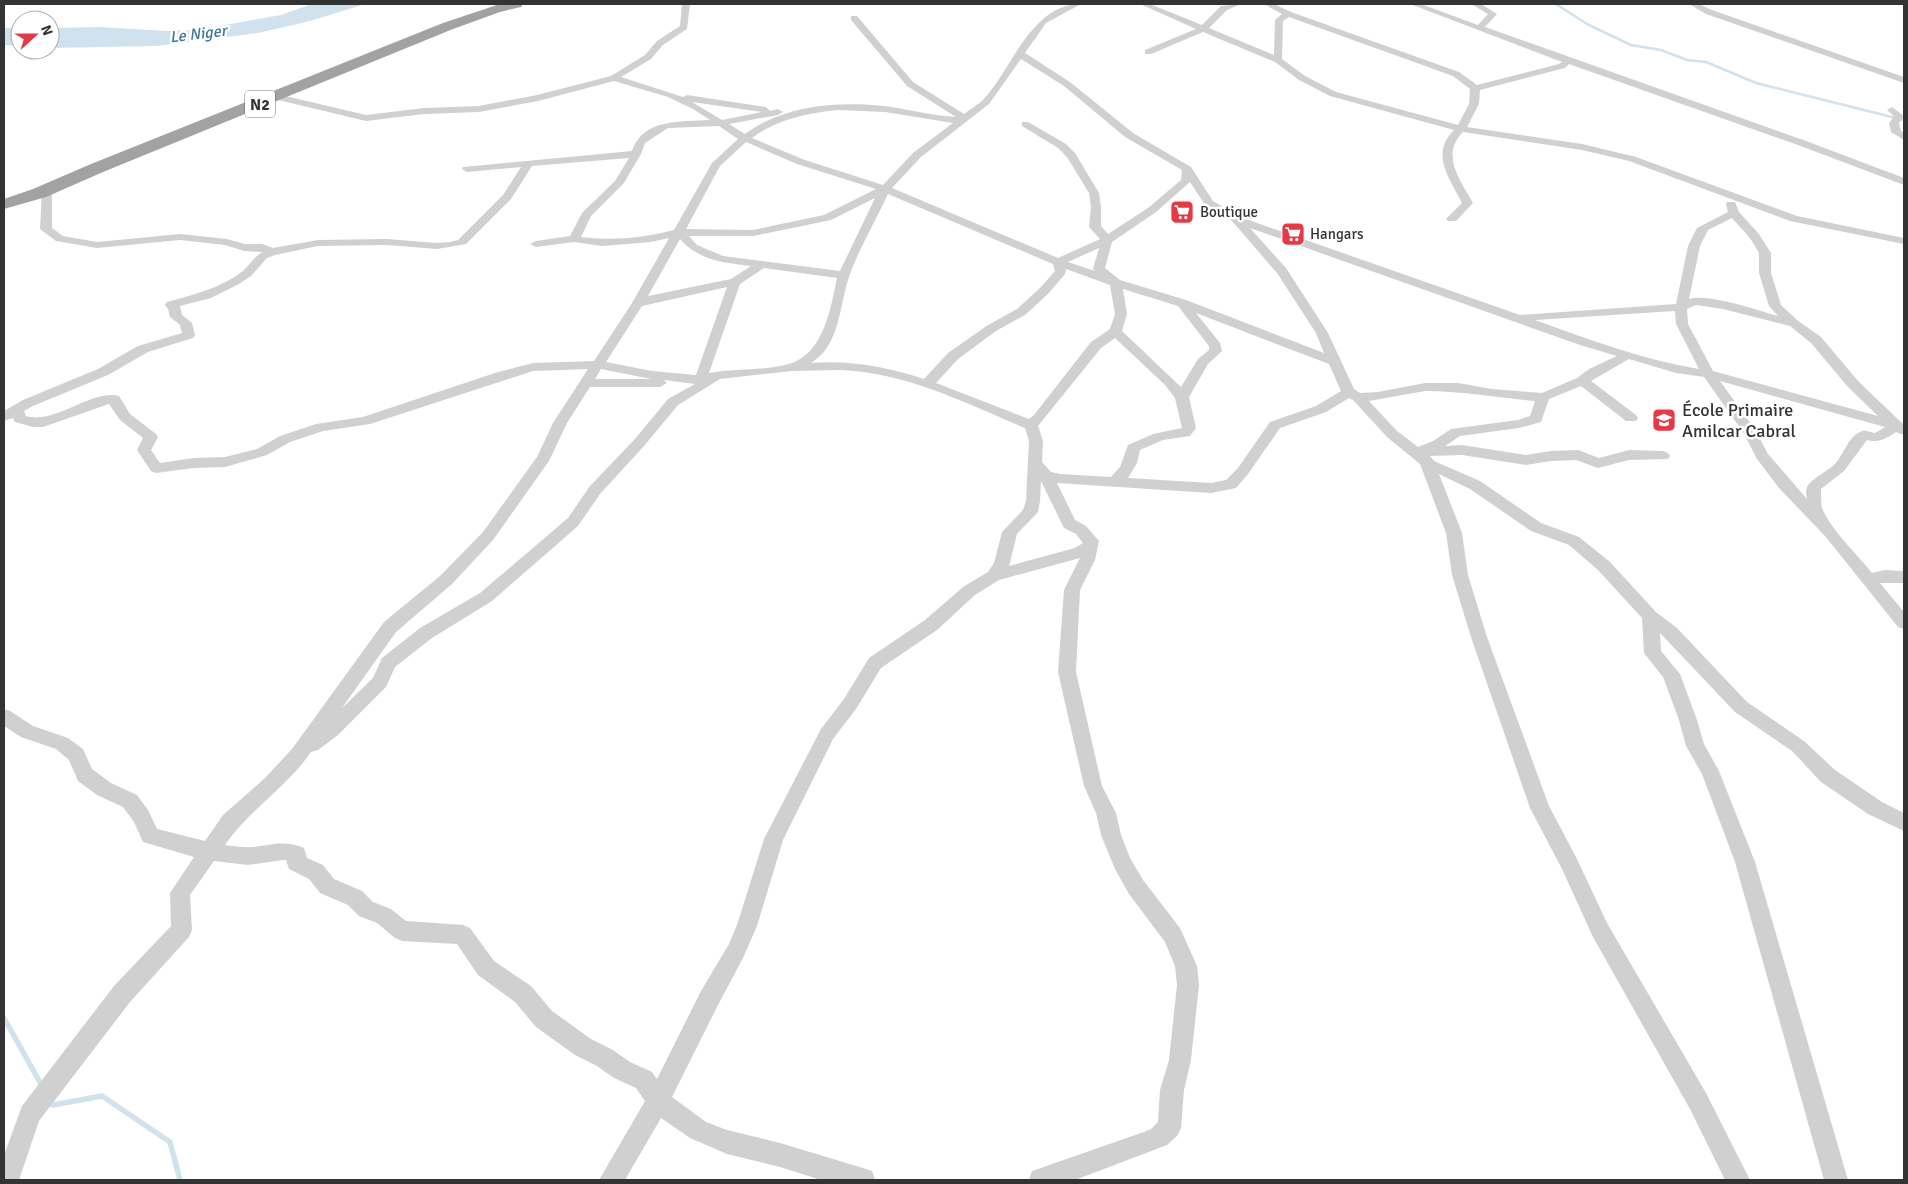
<svg xmlns="http://www.w3.org/2000/svg" width="1908" height="1184" font-family="Signika,sans-serif">
<style>
.water{fill:#cfe2ee}
.lines{fill:none;stroke-linecap:round;stroke-linejoin:round}
.stream-far1{stroke:#cfe2ee;stroke-width:2.5}
.stream{stroke:#cfe2ee;stroke-width:5.5}
.minor{fill:#d0d0d0;fill-rule:evenodd}
.trunk{fill:#a2a2a2;fill-rule:evenodd}
.labels{text-anchor:middle;stroke-width:5;stroke-linejoin:round;paint-order:stroke}
.far-poi-label{font-size:15px;fill:#333;stroke:#fff;text-anchor:start}
.far-water-label{font-size:16px;font-style:italic;fill:#3f7597;stroke:#fff}
.shield{fill:#fff;stroke:#707070;stroke-width:1}
.shield-label{font-size:16px;font-weight:bold;fill:#333}
.poi-label{font-size:18px;fill:#333;stroke:#fff;text-anchor:start}
</style>
<rect width="100%" height="100%" fill="#fff"/>
<!-- water -->
<g class="water">
<path d="M312,4H365L310,21L258,33L157,46L50,48V28L99,27L167,31L197,30L281,15Z"/>
<path d="M4,28H20V46L4,45Z"/>
</g>
<g class="lines">
<!-- stream-far1 -->
<path class="stream-far1" d="M1556,4L1587,24L1631,45L1661,50L1687,60L1706,62L1756,83L1904,120"/>
<!-- stream -->
<g class="stream">
<path d="M4,1018L42,1086"/>
<path d="M50,1100L53,1105L102,1096L170,1142L180,1180"/>
</g>
<!-- minor -->
<g class="minor">
<path d="M682,4H690L687,29L663,45L651,59L621,77L683,97L687,95L766,107L770,111L778,109L783,112L778,115L729,124L745,134C783,105 838,101 884,106C908,109 932,116 956,117L907,86L851,20V16H857L913,82L964,114C970,109 978,105 983,100C1012,69 1031,4 1081,4L1046,23L1025,53L1070,82L1133,133L1191,167L1213,201L1240,217L1520,315L1676,304L1688,246L1697,228L1728,212L1726,204L1727,202H1735L1739,212L1759,234L1771,253V273L1781,305L1797,320L1821,337L1858,381L1904,425V435L1896,432C1885,439 1880,443 1867,440L1844,471L1821,489C1821,495 1821,504 1822,508C1830,529 1857,554 1872,573L1885,570L1904,571V583H1880L1904,612V629L1898,627L1825,536L1779,488L1757,459L1743,432L1704,377L1676,373L1629,359L1591,381L1636,415L1638,418L1636,421H1626L1581,386L1549,399L1541,422L1519,428L1460,436L1445,446L1462,445L1526,455L1551,451L1578,450L1599,458L1629,450L1663,451L1668,453L1670,456L1668,459L1629,460L1598,468L1576,460L1551,461L1526,465L1462,455L1430,456L1434,461L1480,481L1541,523L1579,537L1610,562L1656,612L1677,628L1747,702L1804,741L1835,770L1882,802L1904,813V831L1868,814L1821,782L1792,751L1735,712L1660,633L1661,651L1680,674L1697,720L1704,744L1719,771L1755,862L1848,1180H1824L1735,862L1702,774L1686,746L1679,720L1663,677L1644,653L1642,618L1598,570L1569,545L1531,531L1470,489L1439,474L1462,533L1468,575L1487,637L1549,806L1576,857L1607,923L1706,1093L1750,1180H1725L1690,1109L1593,937L1562,869L1530,808L1471,637L1452,575L1446,533L1420,464L1387,437L1353,400L1349,398L1326,412L1280,428L1248,474L1236,488L1211,493L1057,483L1075,520L1086,526L1099,541L1095,560L1080,590L1076,672L1102,786L1116,813L1121,835L1130,858L1143,880L1180,928L1197,966L1199,985L1191,1060L1184,1090L1181,1128L1177,1136L1167,1145L1075,1180H1029L1032,1171L1141,1133L1151,1129L1158,1122L1160,1090L1169,1060L1177,985L1175,966L1165,942L1129,894L1115,869L1101,835L1096,813L1084,786L1058,672L1064,590L1080,558L999,580L975,595L937,630L881,668L856,709L833,739L783,840L757,926L743,958L717,1007L672,1097L706,1122L727,1130L780,1143L863,1168L872,1171L875,1180H821L780,1167L727,1154L690,1138L661,1118L625,1180H599L645,1101L636,1088L614,1078L597,1066L575,1055L536,1027L515,1002L478,975L457,944L402,941L395,938L377,923L359,916L348,905L320,893L309,879L289,869L286,860H283L248,865L214,861L190,895L192,930L189,937L130,1002L39,1121L19,1180H4V1155L22,1106L114,986L171,926L170,893L194,857L143,842L134,822L123,807L97,795L78,781L69,760L56,749L21,737L4,726V709L10,711L33,726L68,738L83,749L92,769L111,783L137,795L148,810L157,829L205,841L223,815L265,778L292,749L384,622L440,576L483,532L537,457L553,423L588,369L533,371L370,424L323,431L290,442L267,455L225,467L194,468L156,473L151,471L137,450L143,438L120,420L109,404L43,427H33L15,422L13,418L4,421V411L23,400L98,369L138,346L182,333L180,325L170,317L168,309L165,305L167,302C193,295 221,288 243,271C250,265 254,256 263,252L244,251L225,245L180,240L97,248L56,241L40,229L42,191L47,188L52,191V228L63,236L97,242L180,234L227,239L245,244H262L273,248L318,240L387,239L437,243L450,242L458,240L503,195L521,167L467,172L462,169L463,167L632,151C643,118 681,122 710,120L693,109L668,97L614,81L538,101L479,112L424,114L366,121L274,99V95L277,94L366,115L424,108L479,106L537,95L611,76L645,55L657,41L680,26ZM1021,59L1064,86L1125,137L1182,170L1181,180L1148,208L1108,234L1101,226V207L1099,193L1075,153L1066,144L1028,122H1022V126L1058,148L1067,157L1089,193L1091,207L1089,227L1100,239L1058,258L892,188L921,157L989,104ZM692,102L762,112L722,120ZM838,110L885,112L953,123L913,153L883,185L805,160L752,138C777,119 808,113 838,110ZM719,126L738,139L712,163L674,230C643,238 612,241 581,237L591,216L624,183L641,154L645,143L668,128ZM746,142L797,164L876,189L824,215L753,230L686,229L720,166ZM629,158L615,181L582,213L570,236L536,241L530,244L536,247L574,242L602,246L651,242L669,238L632,303L594,361L533,363L495,373L363,417L316,424L280,436L257,449L225,457L194,458L160,463L151,450L158,437L156,434L130,414L119,396C91,389 56,425 26,416L24,411L33,406L108,375L148,352L193,338L195,335L192,323L182,315L180,306L211,298L239,284L251,276L267,258L275,255L318,246L387,245L437,249L466,244L511,199L532,166ZM1190,182L1205,205L1232,221L1277,273L1316,333L1324,353L1186,300L1120,280L1105,268L1112,242L1156,212ZM888,194L1053,264L1055,271L1041,287L1017,309L988,325L948,353L924,379C887,367 850,360 811,363C841,345 839,304 850,274C860,247 876,220 888,194ZM875,198L840,271L723,256L697,245L689,236H753L831,220ZM1732,218L1750,238L1759,253V273L1769,306L1778,316C1757,310 1708,293 1689,299L1700,246L1708,230ZM1250,228L1580,345L1617,356L1589,369L1577,378L1542,393L1492,389L1458,383H1425L1378,392L1360,393L1354,389L1328,333L1286,268ZM680,239C698,260 724,263 751,266L731,279L648,296ZM1099,248L1093,269L1095,271L1068,262ZM764,268L837,278C831,307 824,354 789,364C764,371 735,368 709,373L740,284ZM1066,269L1110,285L1115,314L1110,329L1091,342L1034,415L1029,419L936,383L958,359L996,331L1025,315L1049,293L1065,274ZM727,287L696,375L652,371L606,362L642,306ZM1123,289L1178,306L1209,346V350L1198,359L1181,387L1122,331L1127,314ZM1696,305L1723,309L1790,326L1811,343L1848,387L1878,416L1713,371L1688,324L1687,309ZM1675,311L1676,324L1699,369C1643,360 1588,339 1535,320ZM1196,313L1329,364L1341,391L1316,406L1270,422L1238,468L1226,480L1211,483L1128,478L1137,463L1140,450L1163,440L1190,436L1196,428L1189,397L1208,364L1222,351L1220,343ZM1115,338L1165,385L1175,398L1182,428L1153,434L1128,445L1120,467L1111,477L1060,474L1051,472L1042,462L1043,441L1038,426L1101,348ZM601,369L651,379H595ZM840,370C904,372 966,403 1025,428L1029,441L1026,501L1023,510L1002,532L994,563L988,572L963,587L925,620L869,658L844,699L821,729L764,839L737,925L729,944L701,991L657,1079L652,1072L630,1062L613,1050L591,1039L552,1011L531,986L494,961L470,928L463,925L406,921L391,909L373,902L362,891L334,879L323,865L307,858L304,848C283,840 274,845 253,847C244,848 234,846 225,845C249,810 287,787 311,752L318,750L338,735L386,687L395,667L432,638L492,601L578,526L600,494L644,446L678,405L720,379L792,371ZM664,380L695,384L668,399L634,440L590,486L568,518L480,593L420,628L382,658L373,678L342,708L396,632L452,584L493,540L549,461L567,423L590,387H660L667,383ZM1720,381L1885,427L1875,433C1870,432 1864,429 1860,432C1847,438 1844,455 1834,465C1826,472 1816,476 1809,484C1805,488 1806,494 1807,499L1768,454L1754,428ZM1425,391C1462,391 1498,398 1535,401L1530,416L1518,420L1451,429L1433,441L1418,447L1397,431L1369,401ZM1041,481L1064,528L1076,534L1083,543L1075,548L1009,566L1017,534L1038,512L1040,501Z"/>
<path d="M1140,4H1150L1202,25L1221,6L1241,4L1227,10L1209,28L1274,55L1275,20L1282,14L1264,4H1274L1291,12L1459,72L1477,85L1559,64L1562,62L1410,4H1421L1478,25L1488,14L1471,4H1481L1497,14L1485,27L1806,141L1904,178V185L1798,145L1569,64L1565,68L1480,90L1479,104L1467,127L1582,144L1636,157L1797,216L1904,238V244L1790,221L1629,161L1582,150L1463,132C1440,155 1460,180 1473,203L1456,221H1448L1446,219L1462,203C1449,178 1430,154 1454,130L1330,96L1299,80L1275,62L1203,32L1151,54H1145V50L1196,29ZM1289,17L1453,76L1470,89L1469,104L1458,125L1336,92L1305,76L1282,59L1283,21Z"/>
<path d="M1689,4H1699L1712,10L1904,77V83L1706,14Z"/>
<path d="M1892,107L1904,116L1899,123L1901,131L1904,133V140L1891,132L1889,123L1894,116L1887,110Z"/>
</g>
<!-- trunk -->
<path class="trunk" d="M500,4H523L521,7L500,12L453,29L103,172L46,197L4,209V199L33,189L91,164L443,23Z"/>
</g>
<!-- icons -->
<defs>
<g id="supermarket-square" transform="scale(1.25)"><rect x="-9" y="-9" width="18" height="18" rx="4" fill="#e63946" stroke="#fff"/><path d="M-6-5.5h2.5l.6 2H6L4.5 2H-2.5L-4.4-4H-6ZM-1.5 3.2a1.3 1.3 0 1 0 .1 0ZM3 3.2a1.3 1.3 0 1 0 .1 0Z" fill="#fff"/></g>
<g id="school-square" transform="scale(1.25)"><rect x="-9" y="-9" width="18" height="18" rx="4" fill="#e63946" stroke="#fff"/><path d="M0-5L7-2L0 1L-7-2ZM-4 1L0 2.5L4 1V4Q0 6-4 4Z" fill="#fff"/></g>
</defs>
<g fill-rule="evenodd">
<use href="#supermarket-square" x="1182" y="212"/>
<use href="#supermarket-square" x="1293" y="234"/>
<use href="#school-square" x="1664" y="420"/>
</g>
<g class="labels">
<!-- far-poi labels -->
<g class="far-poi-label">
<text x="1200" y="217">Boutique</text>
<text x="1310" y="239">Hangars</text>
</g>
<!-- far-water labels -->
<g class="far-water-label">
<text transform="translate(198 33) rotate(-7)" y="6">Le Niger</text>
</g>
<!-- shield labels -->
<rect class="shield" x="245" y="90.5" width="30" height="27" rx="4"/>
<g class="shield-label">
<text x="260" y="110">N2</text>
</g>
<!-- poi labels -->
<g class="poi-label">
<text x="1682" y="416">École Primaire<tspan x="1682" dy="21">Amilcar Cabral</tspan></text>
</g>
</g>
<!-- border -->
<rect width="1908" height="1184" fill="none" stroke="#333333" stroke-width="10"/>
<!-- north arrow -->
<g transform="translate(35 35) rotate(69)"><circle r="24" fill="#ffffff" stroke="#adadad"/>
<path d="M0-4L9 19L0 12L-9 19Z" fill="#e63946"/>
<text y="-8" font-size="14" font-weight="bold" text-anchor="middle" fill="#333333">N</text>
</g>
</svg>
